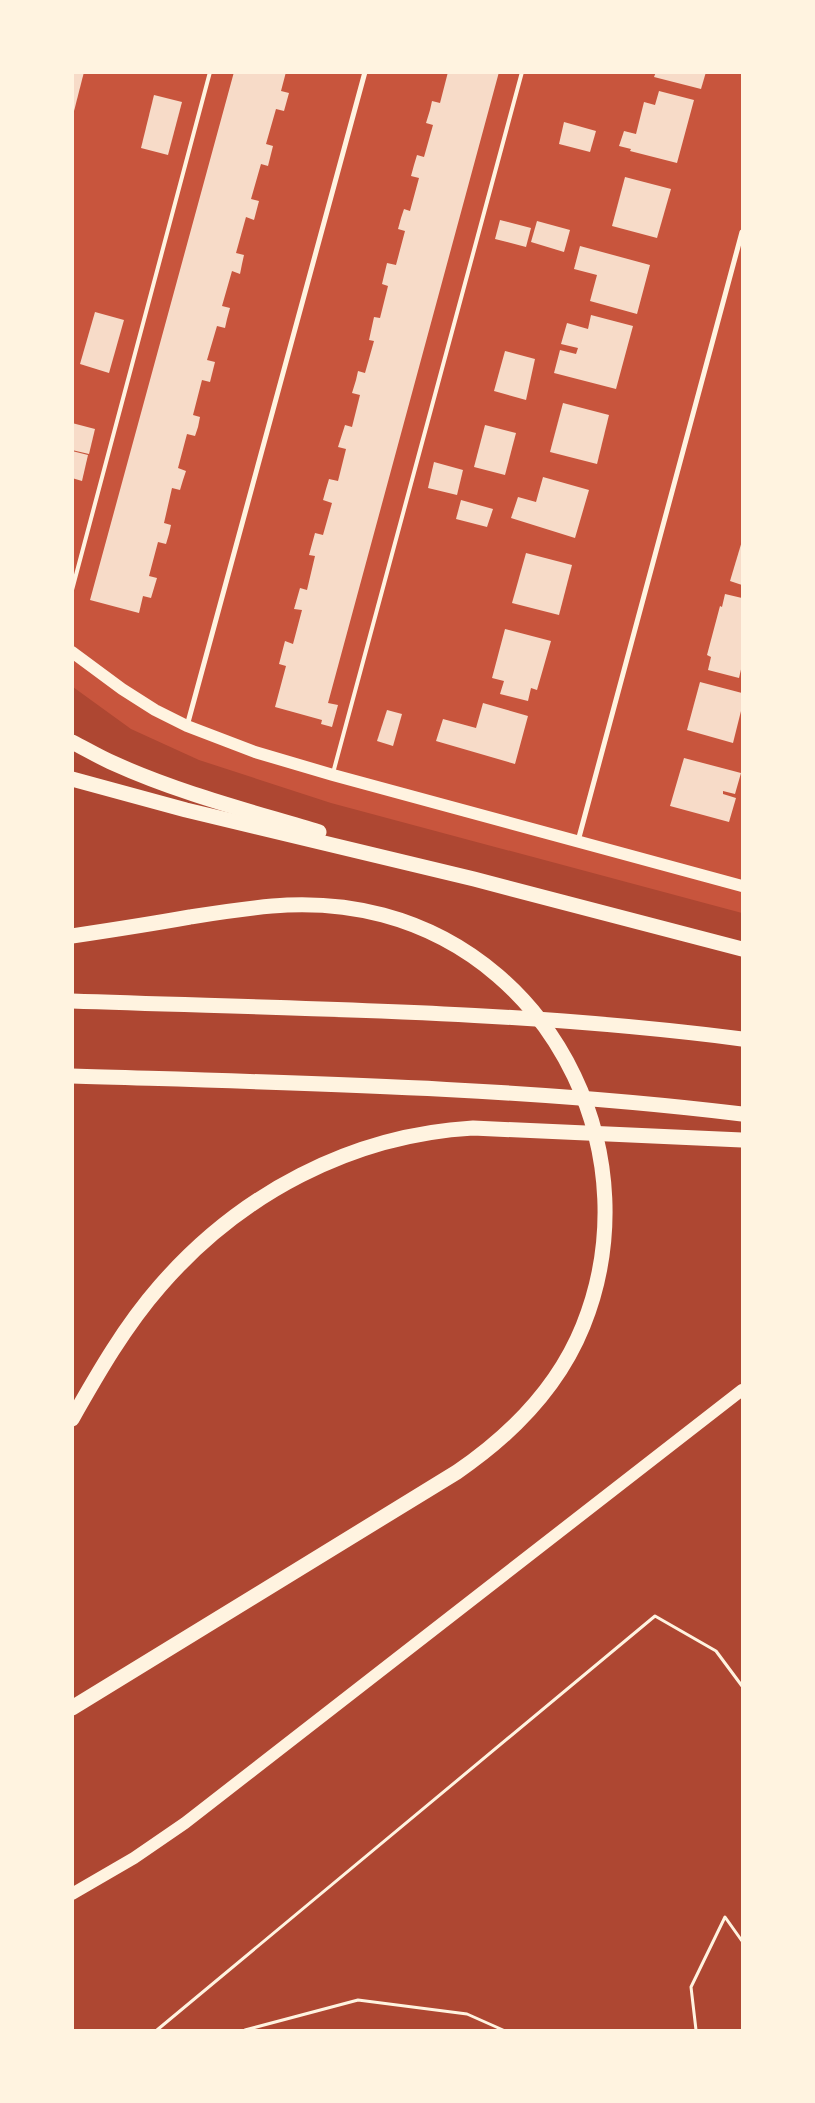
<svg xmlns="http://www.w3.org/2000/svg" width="815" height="2103" font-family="'Source Serif 4',serif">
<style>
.green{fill:#ae4732}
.building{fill:#f7dbc8}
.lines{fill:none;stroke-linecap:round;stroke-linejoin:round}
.path{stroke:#fff3e0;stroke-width:3}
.service{stroke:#fff3e0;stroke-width:4}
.minor{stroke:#fff3e0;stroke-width:5}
.primary{stroke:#fff3e0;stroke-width:12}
.motorway{stroke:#fff3e0;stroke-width:15}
</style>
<rect width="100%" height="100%" fill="#c8553d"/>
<!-- green -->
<path class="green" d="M73,687L131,729L199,760L331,803L742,913V2030H73Z"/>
<!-- building -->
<g class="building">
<path d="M72,72H84L73,115H72Z"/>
<path d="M234,72H286L281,91L289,93L284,111L276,109L266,144L273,146L268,166L261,164L251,199L259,201L254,220L246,217L236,253L244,255L242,264L240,274L232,271L222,306L230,308L227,319L225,328L217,326L207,360L215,362L210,382L202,380L193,415L200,417L198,427L195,436L187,434L178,468L186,471L183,480L180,490L172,488L164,523L171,525L169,534L166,544L158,542L149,576L157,578L151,598L143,596L139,613L90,600Z"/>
<path d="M448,72H499L328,703L338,705L332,727L321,724L322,720L275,707L286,666L279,664L285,641L293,644L302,610L294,609L300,588L307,590L315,556L309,555L315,533L323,535L332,503L323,500L326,489L329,479L338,481L346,449L338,447L345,425L352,427L360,395L352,393L356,380L358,371L365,373L374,341L369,340L374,317L380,318L388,286L382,284L387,263L396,265L405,231L398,229L401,218L404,209L410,211L419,178L411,176L414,165L417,155L424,157L433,125L426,123L430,110L432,101L440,103Z"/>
<path d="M656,72H706L701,89L654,77Z"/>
<path d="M659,91L694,100L677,163L630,151L631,149L619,146L624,131L636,134L644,102L655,105Z"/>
<path d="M154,95L182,102L168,155L141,148Z"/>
<path d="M564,122L596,131L590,152L559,144Z"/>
<path d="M625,177L671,189L657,238L612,226Z"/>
<path d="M500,220L531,228L526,247L495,239Z"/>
<path d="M537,221L570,230L564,252L531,242Z"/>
<path d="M580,246L650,265L637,314L590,301L597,275L574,269Z"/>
<path d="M95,312L124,320L109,373L80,364Z"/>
<path d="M591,315L633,326L616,389L554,373L560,350L576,354L578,348L561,344L567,323L588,329Z"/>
<path d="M505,351L535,359L526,400L494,391Z"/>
<path d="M563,403L609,415L597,464L550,452Z"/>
<path d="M72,423L95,429L89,454L72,450Z"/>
<path d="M485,425L516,433L505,475L474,467Z"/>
<path d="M72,451L88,455L82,481L72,478Z"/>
<path d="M434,462L463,470L457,495L428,488Z"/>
<path d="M543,477L589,490L575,538L511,518L518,497L536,502Z"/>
<path d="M461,500L493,509L487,527L456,519Z"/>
<path d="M742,541V585L730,581Z"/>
<path d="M526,553L572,565L559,615L512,603Z"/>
<path d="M725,594L742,598V665L739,678L708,670L711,657L707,655L720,606L722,607Z"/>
<path d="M505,629L551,641L537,690L531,688L528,701L500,694L504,681L492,678Z"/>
<path d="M700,682L742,693V707L733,743L687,730Z"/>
<path d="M483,703L528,716L515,764L436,741L443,719L476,728Z"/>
<path d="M387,710L402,714L393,746L377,741Z"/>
<path d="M684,758L741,773L735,794L723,791V794L736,798L729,822L670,806Z"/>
</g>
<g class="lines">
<!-- path -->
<g class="path">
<path d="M157,2030L655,1616L716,1651L742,1686"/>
<path d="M245,2030L358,2000L467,2014L503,2030"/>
<path d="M696,2030L691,1987L725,1917L742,1941"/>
</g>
<!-- service -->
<g class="service">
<path d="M72,590L210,72"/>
<path d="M333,773L522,72"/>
</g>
<!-- minor -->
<g class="minor">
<path d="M187,726L365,72"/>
<path d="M578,841L742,232"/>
</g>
<!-- primary -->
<g class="primary">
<path d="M72,652L122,689L155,710L187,726L255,752L333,775L742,886"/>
<path d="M72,1894L134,1858L185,1823L742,1390"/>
</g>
<!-- motorway -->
<g class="motorway">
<path d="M72,742C86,749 99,757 113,763C179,793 250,811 319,832"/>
<path d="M72,779L186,810L474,879L742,949"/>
<path d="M72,936C112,930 151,924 190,917C259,906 314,897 383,915C559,962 650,1160 583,1326C558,1388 511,1435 457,1472L72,1708"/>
<path d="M72,1001C296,1009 520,1010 742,1039"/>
<path d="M72,1076C296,1083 520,1087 742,1114"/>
<path d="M72,1419C98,1373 125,1326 160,1286C240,1194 351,1135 473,1128L742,1140"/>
</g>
</g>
<!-- border -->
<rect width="815" height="2103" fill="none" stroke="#fff3e0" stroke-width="148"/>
</svg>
